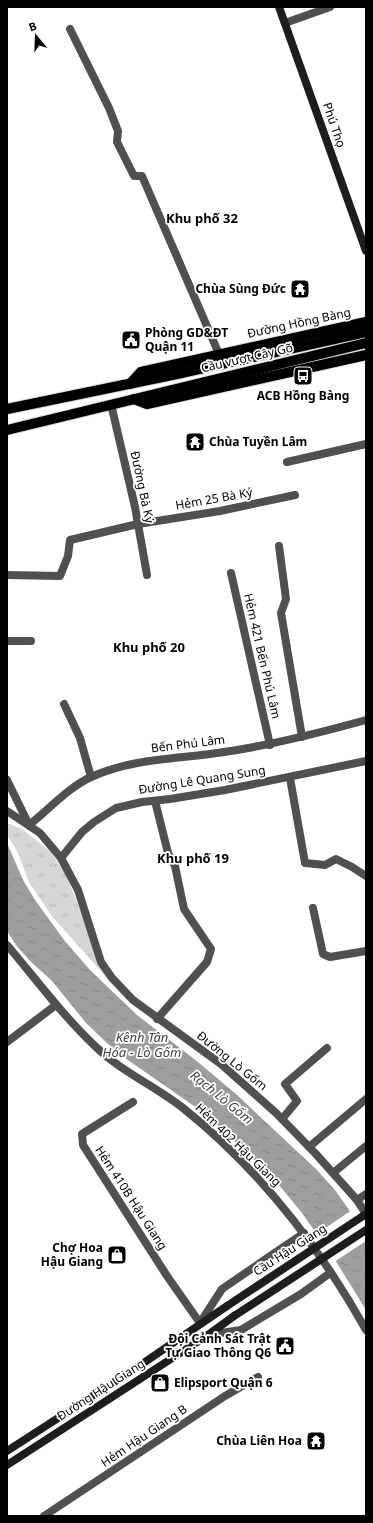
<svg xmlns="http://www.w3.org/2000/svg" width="373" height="1523" font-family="'Noto Sans',sans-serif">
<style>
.park{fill:url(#park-tufts)}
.water{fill:url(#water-ripples)}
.pier{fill:#fff}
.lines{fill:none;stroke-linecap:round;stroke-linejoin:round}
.primary-casing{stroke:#dbdbdb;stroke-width:12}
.minor{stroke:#505050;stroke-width:8}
.tertiary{stroke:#505050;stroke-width:8}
.secondary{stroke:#1d1d1d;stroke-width:8}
.primary{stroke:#000;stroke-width:10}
.secondary-bridge{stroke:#1d1d1d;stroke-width:8}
.labels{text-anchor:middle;stroke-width:3.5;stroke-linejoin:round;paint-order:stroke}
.street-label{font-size:12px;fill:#000;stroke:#fff}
.poi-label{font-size:12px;font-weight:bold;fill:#000;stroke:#fff;text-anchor:end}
.neighbourhood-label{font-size:13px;font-weight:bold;fill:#000;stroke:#fff}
.water-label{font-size:13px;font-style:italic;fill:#3f3f3f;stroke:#fff}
</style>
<defs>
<pattern id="park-tufts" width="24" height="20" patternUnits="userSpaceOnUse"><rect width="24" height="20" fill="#d7d7d7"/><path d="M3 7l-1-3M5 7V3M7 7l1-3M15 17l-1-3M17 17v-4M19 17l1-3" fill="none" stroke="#b7b7b7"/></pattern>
<pattern id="water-ripples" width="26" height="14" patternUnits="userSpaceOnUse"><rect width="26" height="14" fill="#9e9e9e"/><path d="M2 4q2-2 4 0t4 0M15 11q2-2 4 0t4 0" fill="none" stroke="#868686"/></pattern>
</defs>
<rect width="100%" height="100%" fill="#fff"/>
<!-- park -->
<path class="park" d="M7,823L22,829L51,852L67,877L106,977L51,915L29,882L18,853L7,835Z"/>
<!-- water -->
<path class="water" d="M7,843L23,880L35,900L64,940L90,970L137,1015L198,1062L237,1095L317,1170L335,1190L366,1234V1310L337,1263L302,1213L275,1180L223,1130L194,1106L125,1058L108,1044L86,1023L52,981L30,961L16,945L7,931Z"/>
<!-- pier -->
<path class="pier" d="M352,1210L366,1231V1241L334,1262L315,1235Z"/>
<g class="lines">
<!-- primary casing -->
<g class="primary-casing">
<g id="primary">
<path d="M130,384L141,372L366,322"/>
<path d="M134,399L147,404L366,355"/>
<path d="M7,409L177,374L366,332"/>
<path d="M7,430L366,343"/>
</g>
</g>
<!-- minor -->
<g class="minor">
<path d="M285,23L330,7"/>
<path d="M70,29L109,108L118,131L117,142L134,176H142L219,354"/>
<path d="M111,404L135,507L147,575"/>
<path d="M287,462L366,444"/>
<path d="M279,546L286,599L281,613L302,737"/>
<path d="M231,573L270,745"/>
<path d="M7,575L60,576L68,556L70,540L138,524L220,511L295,495"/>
<path d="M7,641H31"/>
<path d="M64,704L80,738L91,777"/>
<path d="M290,778L305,863L325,865L336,859L352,867L366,876"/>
<path d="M155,801L168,853L175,866L184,909L211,949L207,962L157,1019"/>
<path d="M313,908L323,954L330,957L366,951"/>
<path d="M7,1042L56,1005"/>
<path d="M133,1102L82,1134L83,1145L167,1276L200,1323"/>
<path d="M282,1119L297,1101L285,1084L327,1048"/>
<path d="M309,1147L366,1099"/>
<path d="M333,1173L366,1146"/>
<path d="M44,1516L225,1396L258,1377"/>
</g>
<!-- tertiary -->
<g class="tertiary">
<path d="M7,780L29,825"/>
<path d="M7,811L40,833L61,858L78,890L101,962L112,978L133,1000L221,1064L276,1113L315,1153L357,1200L366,1214"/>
<path d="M29,825C48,810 69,787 91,777C133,758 180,759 224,752C273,745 319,733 366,720"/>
<path d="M61,858L82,832L94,822L116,808L142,802L170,799L225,790L366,761"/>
<path d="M7,945C36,979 63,1016 96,1047C122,1072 155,1086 183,1108C258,1168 319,1246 366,1330"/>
<path d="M357,1200L366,1194"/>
<path d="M200,1323L222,1289L304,1233"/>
<path d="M208,1335L241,1330L301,1294L330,1273"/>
</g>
<!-- secondary -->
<g class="secondary">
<path d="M279,7L366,251"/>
<path d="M7,1451L142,1364L227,1306"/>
<path d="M7,1465L208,1335L234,1316"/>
</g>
<!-- primary -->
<use href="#primary" class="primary"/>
<!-- secondary-bridge -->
<g class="secondary-bridge">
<path d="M227,1306L366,1214"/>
<path d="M234,1316L366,1230"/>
</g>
</g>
<!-- icons -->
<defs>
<g id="temple-square" transform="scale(1)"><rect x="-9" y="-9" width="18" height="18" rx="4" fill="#000" stroke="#fff"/><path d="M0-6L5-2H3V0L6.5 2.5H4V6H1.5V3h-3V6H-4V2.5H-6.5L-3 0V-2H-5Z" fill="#fff"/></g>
<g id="civic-square" transform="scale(1)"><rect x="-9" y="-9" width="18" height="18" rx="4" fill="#000" stroke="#fff"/><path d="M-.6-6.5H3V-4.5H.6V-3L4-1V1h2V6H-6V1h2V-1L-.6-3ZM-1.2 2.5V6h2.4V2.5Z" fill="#fff"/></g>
<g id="bus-square" transform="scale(1)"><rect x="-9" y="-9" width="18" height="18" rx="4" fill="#000" stroke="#fff"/><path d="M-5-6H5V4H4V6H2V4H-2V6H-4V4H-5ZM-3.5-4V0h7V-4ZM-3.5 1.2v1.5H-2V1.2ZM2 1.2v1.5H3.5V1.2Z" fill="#fff"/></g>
<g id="shop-square" transform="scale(1)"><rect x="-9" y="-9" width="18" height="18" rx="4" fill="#000" stroke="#fff"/><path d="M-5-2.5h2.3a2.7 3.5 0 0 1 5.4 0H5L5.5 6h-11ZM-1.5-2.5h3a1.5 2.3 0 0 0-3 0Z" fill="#fff"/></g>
</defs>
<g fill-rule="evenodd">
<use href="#temple-square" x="300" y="289"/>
<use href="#civic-square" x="131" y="340"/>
<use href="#bus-square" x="303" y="376"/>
<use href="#temple-square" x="195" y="442"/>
<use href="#shop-square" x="117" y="1255"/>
<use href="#civic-square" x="285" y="1346"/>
<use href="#shop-square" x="160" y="1383"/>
<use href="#temple-square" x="316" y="1441"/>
</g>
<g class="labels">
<!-- street labels -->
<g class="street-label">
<text transform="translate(334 125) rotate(71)" y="4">Phú Thọ</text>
<text transform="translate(299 323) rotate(-12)" y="4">Đường Hồng Bàng</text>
<text transform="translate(247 358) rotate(-13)" y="4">Cầu vượt Cây Gõ</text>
<text transform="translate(142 487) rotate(78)" y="4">Đường Bà Ký</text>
<text transform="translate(214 499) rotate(-10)" y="4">Hẻm 25 Bà Ký</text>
<text transform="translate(262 656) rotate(77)" y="4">Hẻm 421 Bến Phú Lâm</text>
<text transform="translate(188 744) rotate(-7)" y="4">Bến Phú Lâm</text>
<text transform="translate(202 780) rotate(-9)" y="4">Đường Lê Quang Sung</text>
<text transform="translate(232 1061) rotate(39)" y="4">Đường Lò Gốm</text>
<text transform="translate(238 1145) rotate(44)" y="4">Hẻm 402 Hậu Giang</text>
<text transform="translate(131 1198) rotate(57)" y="4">Hẻm 410B Hậu Giang</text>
<text transform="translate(290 1250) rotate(-33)" y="4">Cầu Hậu Giang</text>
<text transform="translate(101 1390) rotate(-33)" y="4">Đường Hậu Giang</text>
<text transform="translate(144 1436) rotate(-34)" y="4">Hẻm Hậu Giang B</text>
</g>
<!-- poi labels -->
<g class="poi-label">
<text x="286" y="293">Chùa Sùng Đức</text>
<text x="145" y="337" text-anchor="start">Phòng GD&amp;ĐT<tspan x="145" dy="14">Quận 11</tspan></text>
<text x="303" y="400" text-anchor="middle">ACB Hồng Bàng</text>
<text x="209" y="446" text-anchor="start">Chùa Tuyền Lâm</text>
<text x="103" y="1252">Chợ Hoa<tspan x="103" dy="14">Hậu Giang</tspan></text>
<text x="271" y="1343">Đội Cảnh Sát Trật<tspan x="271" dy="14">Tự Giao Thông Q6</tspan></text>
<text x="174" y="1387" text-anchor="start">Elipsport Quận 6</text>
<text x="302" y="1445">Chùa Liên Hoa</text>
</g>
<!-- neighbourhood labels -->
<g class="neighbourhood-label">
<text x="202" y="223">Khu phố 32</text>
<text x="149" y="652">Khu phố 20</text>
<text x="193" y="863">Khu phố 19</text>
</g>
<!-- water labels -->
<g class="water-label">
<text x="142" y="1042">Kênh Tân<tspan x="142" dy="15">Hóa - Lò Gốm</tspan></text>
<text transform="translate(222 1097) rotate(39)" y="5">Rạch Lò Gốm</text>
</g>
</g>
<!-- border -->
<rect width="373" height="1523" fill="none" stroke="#000000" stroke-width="16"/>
<!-- north arrow -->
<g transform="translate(36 36) rotate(341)" stroke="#ffffff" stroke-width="3" paint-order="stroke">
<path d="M0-3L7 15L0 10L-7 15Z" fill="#000000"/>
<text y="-6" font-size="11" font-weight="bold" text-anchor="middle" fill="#000000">B</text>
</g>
</svg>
